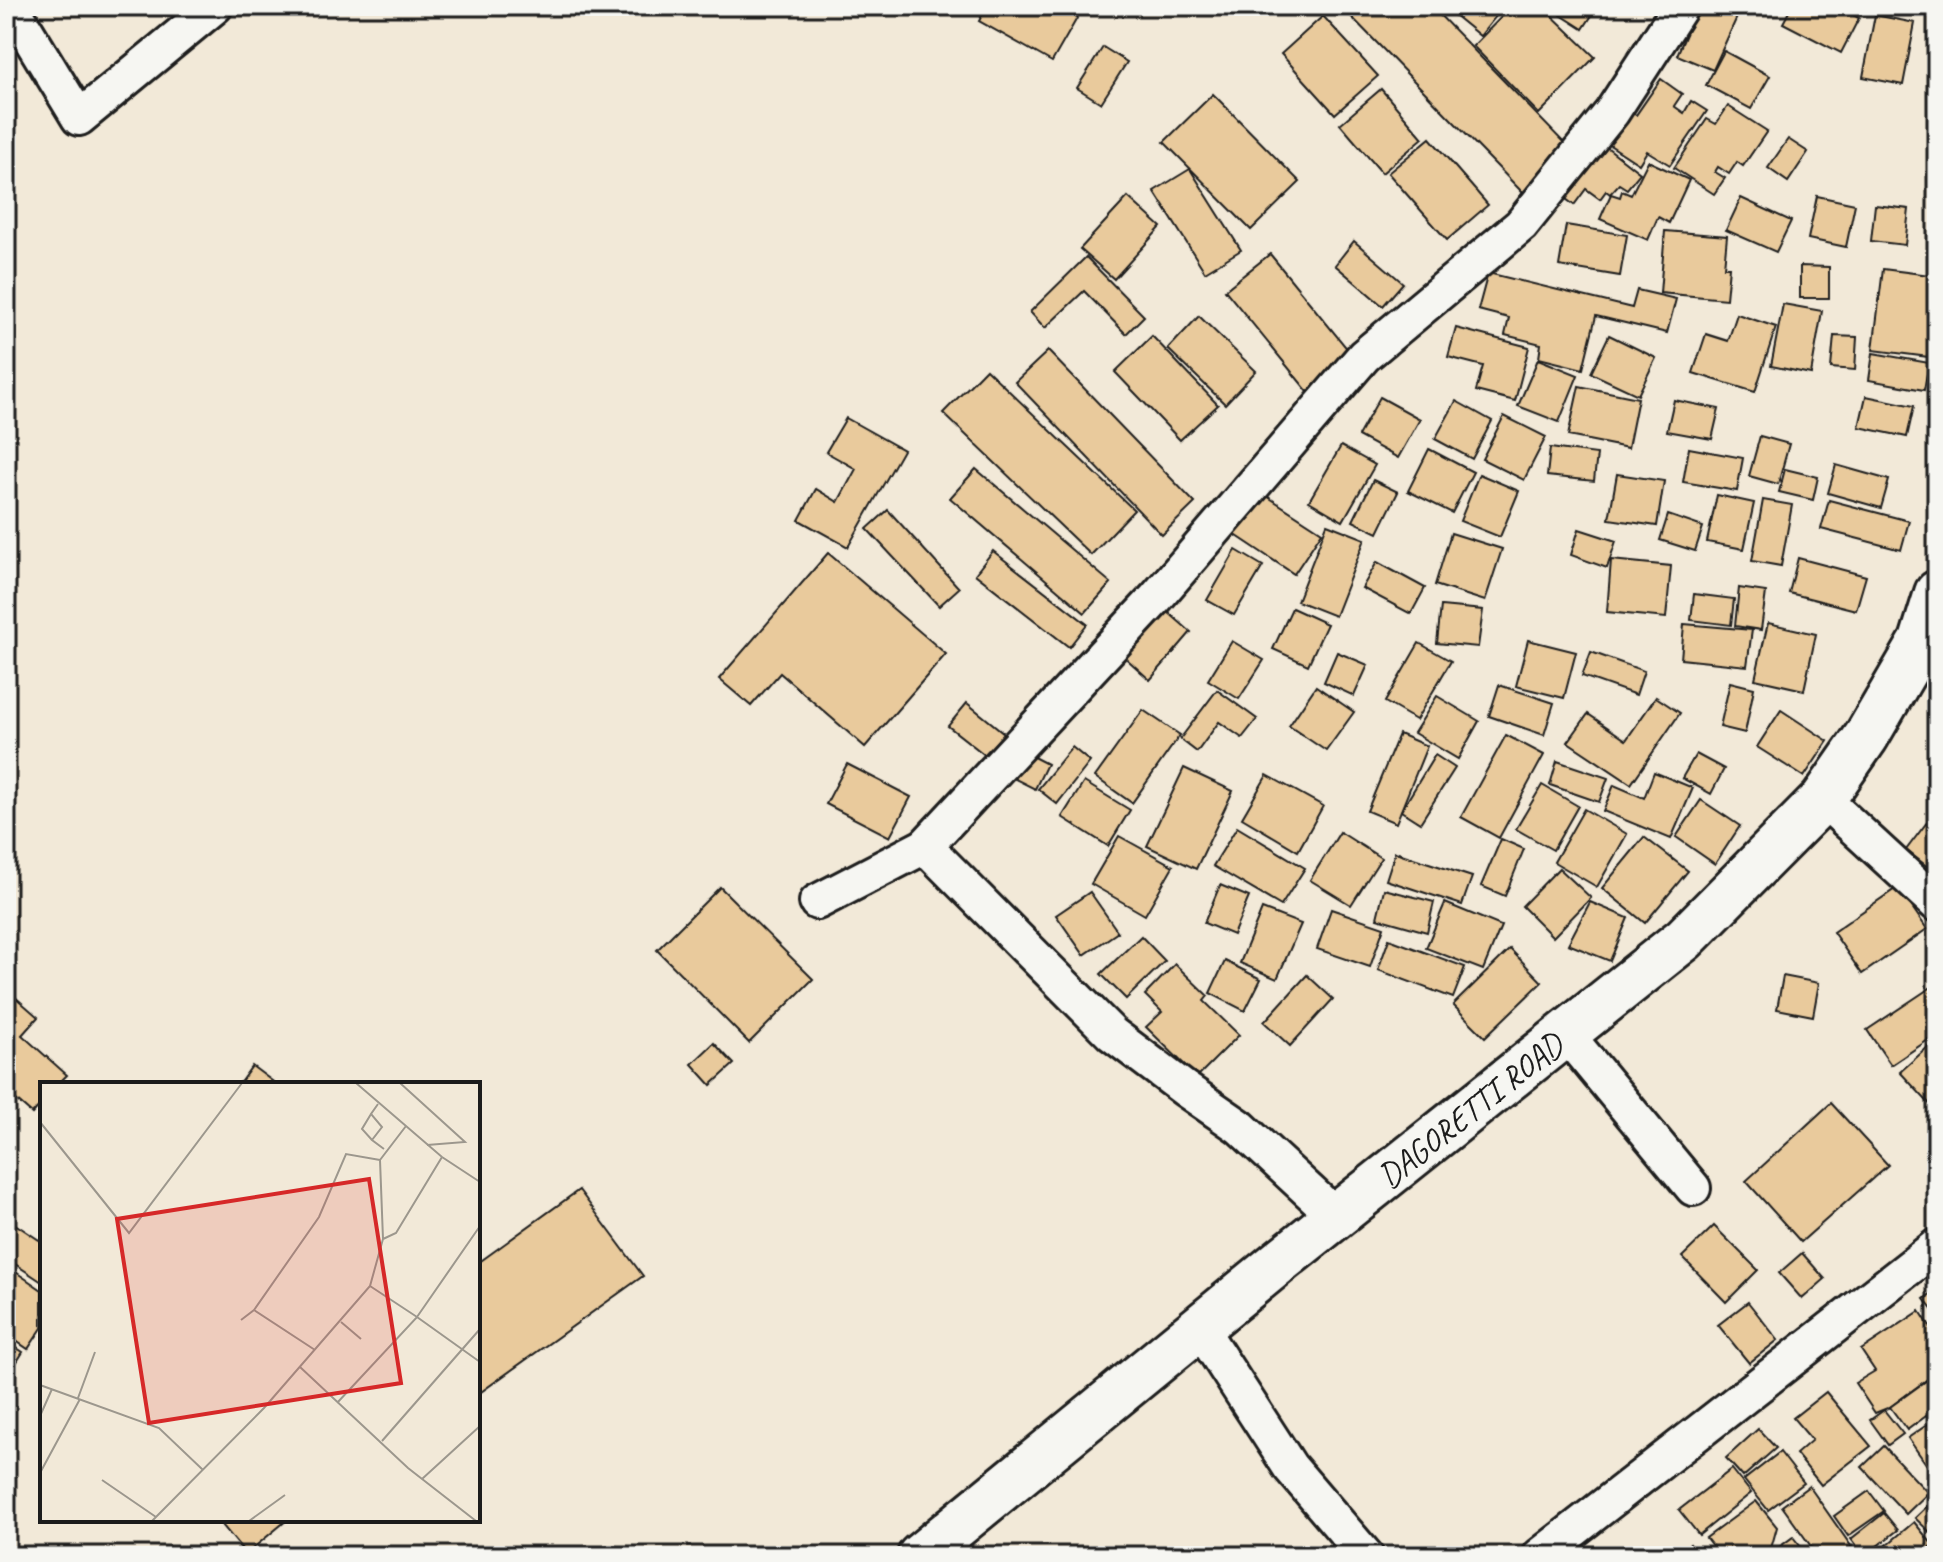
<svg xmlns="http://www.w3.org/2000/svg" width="1943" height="1562" font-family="Caveat,sans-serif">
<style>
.building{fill:#e9ca9c;stroke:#1c1c1c;stroke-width:2}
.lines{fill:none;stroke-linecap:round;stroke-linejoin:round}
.street-casing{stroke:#1c1c1c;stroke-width:40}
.secondary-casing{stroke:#1c1c1c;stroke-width:50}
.street{stroke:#f6f6f2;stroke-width:34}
.secondary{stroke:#f6f6f2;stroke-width:44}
.labels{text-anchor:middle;stroke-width:6;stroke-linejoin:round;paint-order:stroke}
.street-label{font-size:34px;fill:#1c1c1c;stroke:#f6f6f2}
.inset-road{fill:none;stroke:#9c978d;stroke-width:2}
.view{fill:#d62828;fill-opacity:0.15;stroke:#d62828;stroke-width:4}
.inset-edge{fill:none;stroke:#1c1c1c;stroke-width:4}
</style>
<rect width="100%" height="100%" fill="#f2e9d8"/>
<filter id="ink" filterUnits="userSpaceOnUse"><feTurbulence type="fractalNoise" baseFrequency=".0125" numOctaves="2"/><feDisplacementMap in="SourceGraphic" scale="16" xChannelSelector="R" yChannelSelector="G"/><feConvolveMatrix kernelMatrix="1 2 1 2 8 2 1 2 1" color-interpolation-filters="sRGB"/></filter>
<g filter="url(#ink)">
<!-- building -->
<g class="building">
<path d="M987,6H1084L1052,62L979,21Z"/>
<path d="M1348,6H1431L1571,150L1525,195L1344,9Z"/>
<path d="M1443,6H1504L1480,36Z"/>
<path d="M1512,6H1542L1595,57L1539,114L1473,46Z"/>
<path d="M1547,6H1598L1583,29Z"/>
<path d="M1698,6H1742L1713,70L1677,55Z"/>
<path d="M1792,6H1836L1859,18L1841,53L1783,23Z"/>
<path d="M1875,15L1915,23L1903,85L1863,77Z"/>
<path d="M1323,16L1378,76L1335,114L1281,54Z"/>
<path d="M1103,47L1127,62L1101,103L1077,88Z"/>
<path d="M1724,51L1770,76L1751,109L1706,85Z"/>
<path d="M1661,79L1682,94L1674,106L1684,113L1691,101L1707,111L1670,165L1647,151L1639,164L1602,140L1624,107L1636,115Z"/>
<path d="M1381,89L1423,138L1382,173L1340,124Z"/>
<path d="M1213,94L1300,182L1251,230L1164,142Z"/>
<path d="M1728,106L1767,131L1743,166L1737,162L1729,174L1718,167L1715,172L1725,178L1714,194L1674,168L1707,119L1716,124Z"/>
<path d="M1430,138L1488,205L1447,240L1388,173Z"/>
<path d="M1788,139L1808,152L1788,182L1768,168Z"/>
<path d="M1599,141L1640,173L1627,189L1619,184L1610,194L1606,191L1600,199L1586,189L1574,205L1558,193Z"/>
<path d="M1648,161L1689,180L1669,223L1658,217L1648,240L1600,219L1611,194L1620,197L1622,191L1631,195Z"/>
<path d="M1190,169L1241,250L1205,272L1154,191Z"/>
<path d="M1817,196L1855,204L1846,247L1808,239Z"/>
<path d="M1128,197L1161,227L1114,279L1080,249Z"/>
<path d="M1741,198L1791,221L1776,252L1726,230Z"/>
<path d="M1875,205L1909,209L1905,245L1871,241Z"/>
<path d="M1566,225L1627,235L1620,276L1559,266Z"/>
<path d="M1665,231L1727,236L1724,267H1729L1726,299L1660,293Z"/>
<path d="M1354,241L1403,283L1383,306L1335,265Z"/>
<path d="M1270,254L1358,362L1313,398L1225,290Z"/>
<path d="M1086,257L1144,316L1126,334L1084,291L1045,328L1030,312Z"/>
<path d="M1800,266L1829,267V298H1800Z"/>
<path d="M1883,269L1937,276V358L1873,350Z"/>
<path d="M1488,273L1632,308L1637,290L1676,299L1667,333L1596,316L1583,369L1539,358L1541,344L1505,335L1509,318L1478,310Z"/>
<path d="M1783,304L1822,311L1811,374L1771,366Z"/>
<path d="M1737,314L1776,327L1755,392L1693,373L1706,334L1728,341Z"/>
<path d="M1199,316L1256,371L1225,404L1168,349Z"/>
<path d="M1456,328L1529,347L1515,401L1476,391L1483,366L1448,357Z"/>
<path d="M1609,335L1656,358L1638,395L1591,373Z"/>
<path d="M1152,336L1218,405L1180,440L1115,372Z"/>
<path d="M1834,336L1857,337L1855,370L1831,368Z"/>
<path d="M1048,351L1195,503L1162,535L1015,382Z"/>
<path d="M1873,353L1929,363L1924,390L1869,380Z"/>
<path d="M1538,359L1578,375L1559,422L1518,406Z"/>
<path d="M986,369L1134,510L1091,555L943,413Z"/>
<path d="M1579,386L1638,398L1628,448L1568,436Z"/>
<path d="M1866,396L1914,406L1907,437L1859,427Z"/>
<path d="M1380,397L1420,419L1398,458L1358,436Z"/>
<path d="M1674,400L1719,409L1712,439L1667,431Z"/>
<path d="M1456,401L1492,421L1472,459L1435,439Z"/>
<path d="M1504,416L1546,437L1524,480L1482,459Z"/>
<path d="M846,418L903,450L848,547L799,520L816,489L838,502L856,469L826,452Z"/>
<path d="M1760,436L1789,444L1778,484L1749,476Z"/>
<path d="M1341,446L1375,465L1343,521L1309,501Z"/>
<path d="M1550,448L1597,454L1594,481L1547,476Z"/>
<path d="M1689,448L1743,458L1737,491L1683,482Z"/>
<path d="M1429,449L1473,472L1452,513L1408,491Z"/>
<path d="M1836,465L1889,480L1881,508L1828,493Z"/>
<path d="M976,469L1111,583L1085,613L950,498Z"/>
<path d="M1785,469L1818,477L1813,500L1779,492Z"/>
<path d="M1479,474L1519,491L1500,537L1460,521Z"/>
<path d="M1617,474L1664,481L1657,526L1609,519Z"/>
<path d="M1373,480L1398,492L1378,533L1353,521Z"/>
<path d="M1262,493L1322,532L1294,574L1234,534Z"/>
<path d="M1717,495L1754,503L1744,549L1707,542Z"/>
<path d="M1763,500L1792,505L1781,566L1752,561Z"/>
<path d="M1829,500L1909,521L1901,550L1821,529Z"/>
<path d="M888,510L959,588L939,606L867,529Z"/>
<path d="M1668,515L1703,527L1695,551L1660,540Z"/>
<path d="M1327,524L1365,539L1335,616L1297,601Z"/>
<path d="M1579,529L1616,541L1607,568L1571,555Z"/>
<path d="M1451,533L1502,549L1485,601L1435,585Z"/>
<path d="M1236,550L1263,566L1234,615L1207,600Z"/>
<path d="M993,551L1087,624L1069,647L975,574Z"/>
<path d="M828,553L946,654L865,747L780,673L751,706L719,679Z"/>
<path d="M1798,558L1866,576L1856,610L1789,593Z"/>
<path d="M1611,560L1671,566L1666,618L1607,612Z"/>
<path d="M1377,562L1425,588L1411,614L1362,588Z"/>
<path d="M1739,588L1766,592L1761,630L1735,626Z"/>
<path d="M1694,594L1734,599L1731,625L1691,620Z"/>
<path d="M1161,606L1191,632L1150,680L1120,653Z"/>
<path d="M1441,606L1483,610L1478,647L1437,643Z"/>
<path d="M1292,608L1327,624L1308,665L1273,649Z"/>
<path d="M1768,623L1816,634L1804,690L1755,679Z"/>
<path d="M1684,624L1752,630L1747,666L1681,659Z"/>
<path d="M1528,640L1576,652L1564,698L1516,686Z"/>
<path d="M1232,641L1264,660L1239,699L1208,680Z"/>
<path d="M1419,643L1451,661L1416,720L1385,702Z"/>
<path d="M1337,652L1368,665L1354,696L1324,682Z"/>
<path d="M1591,652L1644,671L1636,695L1582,676Z"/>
<path d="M1730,682L1754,688L1745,733L1720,727Z"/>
<path d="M1499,685L1554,703L1544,735L1489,716Z"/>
<path d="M1316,686L1354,712L1326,751L1289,726Z"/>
<path d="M1217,690L1257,719L1242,738L1219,722L1197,752L1180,739Z"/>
<path d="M1437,696L1479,721L1458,759L1414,733Z"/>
<path d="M1656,697L1680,713L1631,784L1568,742L1588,714L1626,740Z"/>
<path d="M967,703L1004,733L985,755L948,726Z"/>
<path d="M1143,710L1180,735L1132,803L1095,777Z"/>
<path d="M1781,710L1828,741L1804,777L1757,747Z"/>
<path d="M1399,734L1427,746L1396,823L1367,811Z"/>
<path d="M1506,735L1544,755L1499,838L1461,817Z"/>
<path d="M1072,747L1090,762L1057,804L1038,789Z"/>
<path d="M1020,750L1047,764L1035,789L1007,775Z"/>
<path d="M1696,754L1724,769L1711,794L1682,778Z"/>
<path d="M1435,755L1455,768L1420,823L1401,811Z"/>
<path d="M1557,761L1608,778L1599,802L1550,785Z"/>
<path d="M847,764L911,797L890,837L826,804Z"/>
<path d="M1184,768L1233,791L1196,869L1147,846Z"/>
<path d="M1654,772L1693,788L1671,839L1603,811L1614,785L1644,798Z"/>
<path d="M1267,775L1323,806L1298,851L1242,818Z"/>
<path d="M1084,782L1130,810L1108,846L1062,817Z"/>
<path d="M1542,785L1578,806L1553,850L1516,829Z"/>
<path d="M1701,800L1740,826L1715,864L1676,837Z"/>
<path d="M1584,809L1627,834L1597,887L1554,862Z"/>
<path d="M1937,809V874L1906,850Z"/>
<path d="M1237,827L1305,868L1281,906L1213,866Z"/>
<path d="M1340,832L1381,858L1351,905L1310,880Z"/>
<path d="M1119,836L1173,866L1145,915L1091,884Z"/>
<path d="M1644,837L1688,871L1645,923L1602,888Z"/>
<path d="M1501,839L1524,849L1505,896L1481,886Z"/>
<path d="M1395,852L1472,877L1462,905L1386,880Z"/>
<path d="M1559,868L1591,898L1553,937L1522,906Z"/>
<path d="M1220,885L1249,897L1233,935L1204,923Z"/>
<path d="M720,887L813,979L749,1043L657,950Z"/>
<path d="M1898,887L1927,929L1862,974L1833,932Z"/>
<path d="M1384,889L1434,902L1427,932L1377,918Z"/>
<path d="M1090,892L1118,932L1084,955L1056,915Z"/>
<path d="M1590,902L1628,918L1610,961L1568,944Z"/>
<path d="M1445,903L1501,926L1483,970L1426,948Z"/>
<path d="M1262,909L1301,924L1277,979L1240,963Z"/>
<path d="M1331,909L1384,927L1370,967L1317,949Z"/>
<path d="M1141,936L1165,961L1126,999L1101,974Z"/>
<path d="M1389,939L1465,967L1453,998L1378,970Z"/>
<path d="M1510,949L1542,982L1485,1037L1453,1005Z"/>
<path d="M1225,961L1261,979L1245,1011L1210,993Z"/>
<path d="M1175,964L1208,996L1204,1001L1239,1035L1197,1077L1146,1027L1162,1012L1145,995Z"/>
<path d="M1307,975L1333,999L1290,1046L1264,1022Z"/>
<path d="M1783,976L1819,983L1813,1016L1777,1009Z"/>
<path d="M1936,984L1937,1034L1891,1065L1867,1030Z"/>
<path d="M6,989L38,1017L22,1035L67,1075L58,1084H42V1103L32,1114L6,1091Z"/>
<path d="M1937,1039V1112L1900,1072Z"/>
<path d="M714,1043L734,1064L711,1085L692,1064Z"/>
<path d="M252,1066L276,1084H239Z"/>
<path d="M1831,1103L1888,1165L1801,1242L1746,1181Z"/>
<path d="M579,1190L643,1276L478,1394V1263Z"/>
<path d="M6,1218L42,1242V1282L6,1258Z"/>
<path d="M1714,1226L1758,1270L1726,1302L1682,1257Z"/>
<path d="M1802,1253L1825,1279L1802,1299L1779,1273Z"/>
<path d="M7,1266L42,1290V1328L28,1349L6,1334Z"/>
<path d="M1937,1289V1316L1924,1299Z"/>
<path d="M1748,1302L1778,1340L1749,1363L1718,1325Z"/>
<path d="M1920,1311L1937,1337V1372L1890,1407L1875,1413L1855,1383L1875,1371L1861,1350Z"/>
<path d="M6,1341L23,1352L6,1379Z"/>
<path d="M1937,1373V1408L1907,1430L1890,1407Z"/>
<path d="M1826,1392L1871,1446L1821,1485L1796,1454L1812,1440L1793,1418Z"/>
<path d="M1884,1410L1903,1434L1888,1445L1870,1420Z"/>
<path d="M1937,1418V1462L1929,1468L1908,1438Z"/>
<path d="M1758,1429L1776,1448L1743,1477L1726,1458Z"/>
<path d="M1884,1446L1928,1493L1906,1514L1862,1467Z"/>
<path d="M1780,1452L1804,1483L1768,1510L1744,1480Z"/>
<path d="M1732,1469L1751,1493L1699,1535L1679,1510Z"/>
<path d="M1809,1486L1858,1556H1818L1782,1506Z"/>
<path d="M1869,1491L1884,1511L1848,1536L1834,1516Z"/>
<path d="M1937,1497V1539L1915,1518Z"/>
<path d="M1756,1501L1777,1527L1772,1545L1758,1556H1747L1742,1549L1733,1556H1720L1706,1538Z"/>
<path d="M1884,1513L1898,1530L1864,1556L1851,1539Z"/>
<path d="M228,1520H287L246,1554L222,1525Z"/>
<path d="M1914,1522L1933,1545L1919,1556H1874Z"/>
<path d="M1793,1537L1808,1556H1767Z"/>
<path d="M1690,1544L1699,1556H1674Z"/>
</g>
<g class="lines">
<!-- street casing -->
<g class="street-casing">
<g id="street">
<path d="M11,6L79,118L215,6"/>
<path d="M1823,799L1937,904"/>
<path d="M925,846L1112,1034L1185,1089L1240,1127L1336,1216"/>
<path d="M817,902L925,846L1156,598L1364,356L1521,225L1612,112L1681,6"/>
<path d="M1566,1034L1693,1188"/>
<path d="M1200,1328L1290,1467L1366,1556"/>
<path d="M1540,1556L1937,1246"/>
</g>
</g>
<!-- secondary casing -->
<g class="secondary-casing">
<g id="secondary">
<path id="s1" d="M920,1556L1279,1262L1684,939L1823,799L1866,737L1922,641L1937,593"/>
</g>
</g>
<!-- street -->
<use href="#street" class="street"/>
<!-- secondary -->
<use href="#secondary" class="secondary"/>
</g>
</g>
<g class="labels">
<!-- street labels -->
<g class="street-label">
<text dy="12" stroke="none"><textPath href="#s1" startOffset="708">DAGORETTI ROAD</textPath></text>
</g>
</g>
<!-- overview -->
<g transform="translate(40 1082)">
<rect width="440" height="440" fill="#f2e9d8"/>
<path class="inset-road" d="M316,1L402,75L440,100M360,1L425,60L387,63M338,22L331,32L342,45L332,58L344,67M331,32L322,47L332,58M0,40L89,151L202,1M343,157L356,151L402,75M330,204L377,235L440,144M214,228L275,268M201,238L214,228L279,135L306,72L340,78M301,240L321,257M260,285L368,386L436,439M0,303L119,346L163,388M38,316L55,270M297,321L377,235L440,280M0,334L12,307M342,359L440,247M0,391L40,317M382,397L440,344M62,398L116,435M112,439L224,326L330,204L343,157L340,78L366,44M209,439L245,413"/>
<path class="view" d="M329,97L361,301L109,341L77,137Z"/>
<rect width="440" height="440" class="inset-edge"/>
</g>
<!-- margin -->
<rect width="1943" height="1562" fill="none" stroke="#f6f6f2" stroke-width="32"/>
<rect x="16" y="16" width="1911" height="1530" fill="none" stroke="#1c1c1c" stroke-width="3" filter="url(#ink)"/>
</svg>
